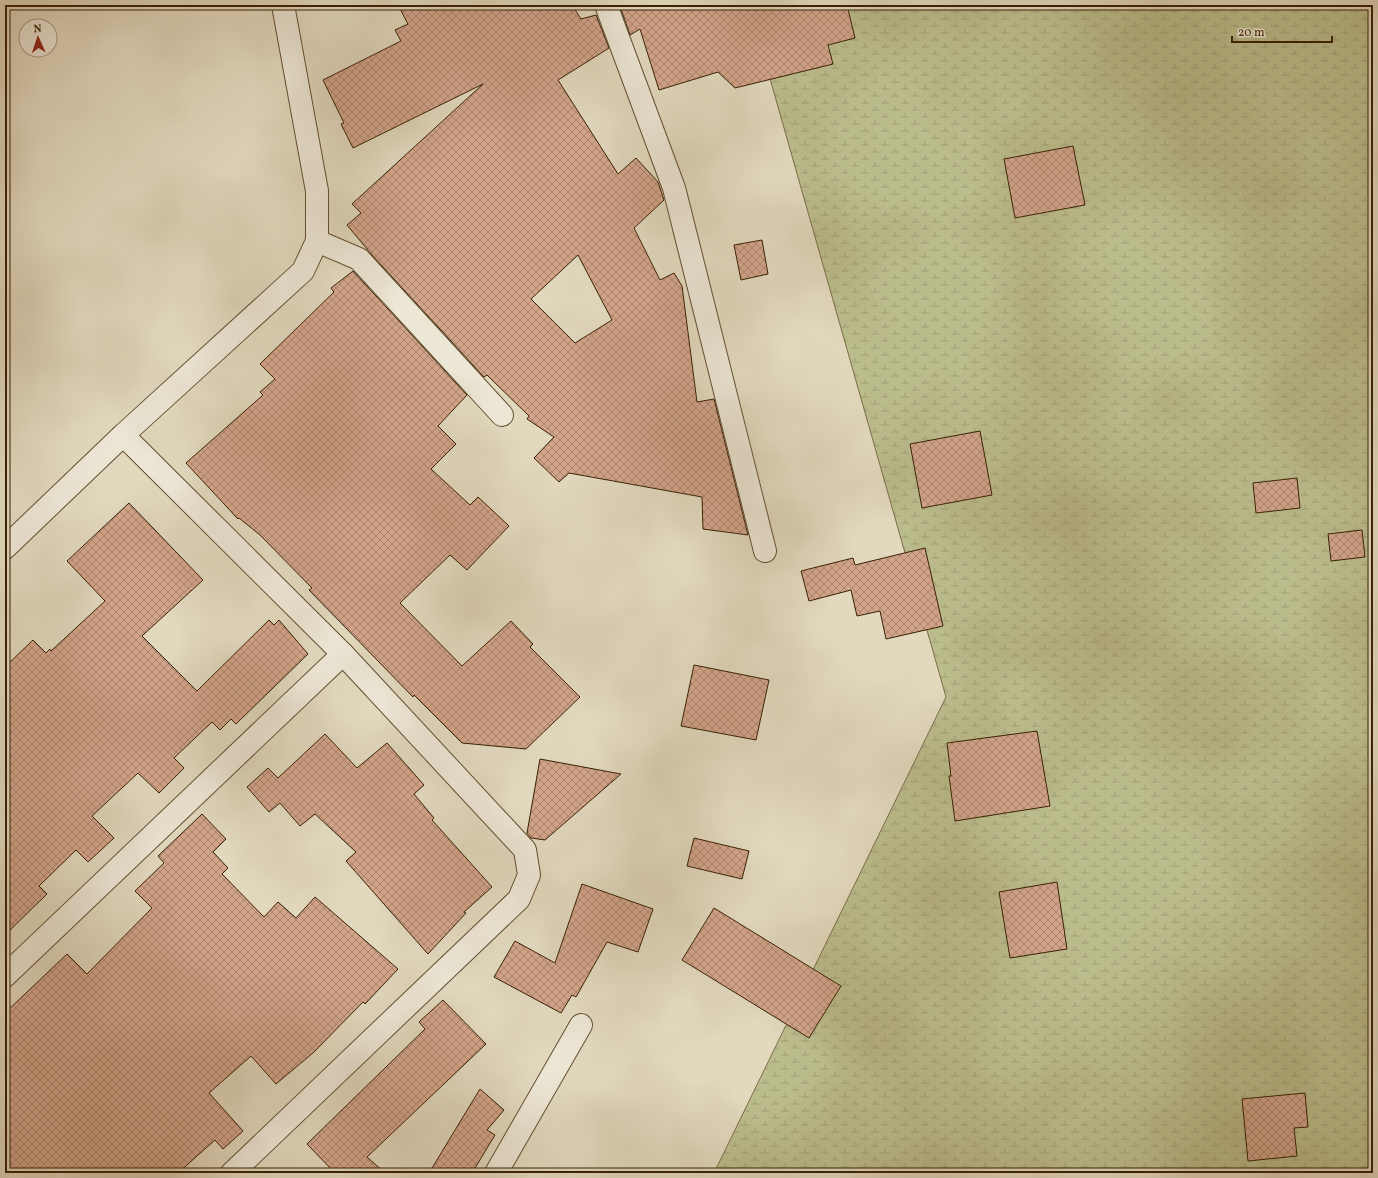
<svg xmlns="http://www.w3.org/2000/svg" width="1378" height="1178" font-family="Vollkorn,serif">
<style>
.wetland{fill:url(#wetland-marsh);stroke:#7a6e47}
.building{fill:url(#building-cross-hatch);stroke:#382102;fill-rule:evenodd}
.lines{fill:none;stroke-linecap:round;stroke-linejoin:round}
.minor-casing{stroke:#624f31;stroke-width:24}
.minor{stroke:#ece6d5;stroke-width:22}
</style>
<defs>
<pattern id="wetland-marsh" width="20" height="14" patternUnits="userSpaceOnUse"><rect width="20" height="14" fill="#bbbc8c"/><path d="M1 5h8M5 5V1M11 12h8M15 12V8" fill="none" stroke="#a2a177"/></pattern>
<pattern id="building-cross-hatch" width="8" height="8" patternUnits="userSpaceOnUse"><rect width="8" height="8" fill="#d2a48a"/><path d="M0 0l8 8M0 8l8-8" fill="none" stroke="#ab856f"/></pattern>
</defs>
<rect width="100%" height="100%" fill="#e1d8be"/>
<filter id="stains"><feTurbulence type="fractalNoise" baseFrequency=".005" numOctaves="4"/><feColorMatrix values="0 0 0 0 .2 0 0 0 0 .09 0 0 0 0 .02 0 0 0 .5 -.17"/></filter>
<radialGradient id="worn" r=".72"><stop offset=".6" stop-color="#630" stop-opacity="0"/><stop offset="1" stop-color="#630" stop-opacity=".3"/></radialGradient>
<!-- wetland -->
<path class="wetland" d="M749,5H1373V1173H714L946,697Z"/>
<!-- building -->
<g class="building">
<path d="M398,5H572L581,19L596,15L609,48L558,80L618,174L636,158L658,182L664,200L634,228L660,280L674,273L682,286L697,402L714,399L748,535L703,529L702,497L569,473L559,482L534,458L554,437L527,419L529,416L487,375L484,377L372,255L347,225L361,213L352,204L483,84L353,148L341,124L344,123L323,80L401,41L395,30L408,24ZM578,255L612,320L575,343L531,299Z"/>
<path d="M633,5H847L855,38L828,45L833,64L735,88L718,72L659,90L640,29L630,35L621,9Z"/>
<path d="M1073,146L1085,205L1015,218L1004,159Z"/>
<path d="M762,240L768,274L741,280L734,245Z"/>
<path d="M353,271L467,395L438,426L456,444L431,469L470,505L478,497L509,526L467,570L450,555L400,603L462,666L511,621L533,644L530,647L580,697L526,749L462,743L414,695L413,697L309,590L312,588L260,535L239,518L238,519L186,463L263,395L260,392L275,379L260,364L334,292L331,288Z"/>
<path d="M980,431L992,495L922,508L910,444Z"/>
<path d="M1297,478L1300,508L1256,513L1253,483Z"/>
<path d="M129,503L203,580L142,636L197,691L269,620L274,625L279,620L308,654L236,724L231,719L220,730L212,722L174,758L184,768L159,793L138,773L92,816L114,838L88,862L76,850L39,886L47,894L5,935V667L33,640L46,653L50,649L51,651L105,601L67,561Z"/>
<path d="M1362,530L1365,557L1331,561L1328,534Z"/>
<path d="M925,548L943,626L886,639L880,611L857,616L851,590L809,601L801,571L853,558L855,565Z"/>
<path d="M694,665L769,680L756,740L681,726Z"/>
<path d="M1037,731L1050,806L955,821L949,776H951L947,743Z"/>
<path d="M325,734L357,768L387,743L424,785L414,794L434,818L432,820L492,887L464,912L466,913L428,954L346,861L356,852L315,814L300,826L280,803L269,812L247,787L268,768L278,778Z"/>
<path d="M540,759L621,774L545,840L531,838L527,833Z"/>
<path d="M202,814L226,839L213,852L228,868L222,874L264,917L278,902L296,918L315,897L398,969L365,1004L363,1002L314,1052L276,1084L251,1056L209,1093L243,1131L223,1149L215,1140L178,1173H5V1013L67,954L87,974L152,908L135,891L164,863L158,856Z"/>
<path d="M694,838L749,851L742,879L687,866Z"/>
<path d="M1057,882L1067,949L1010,958L999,892Z"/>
<path d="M582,884L653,909L638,952L607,942L576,997L572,995L561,1013L494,977L515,941L555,963Z"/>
<path d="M714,908L841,986L809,1038L682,960Z"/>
<path d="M443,1000L486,1044L367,1157L385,1173H335L307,1144L425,1029L419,1022Z"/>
<path d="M480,1089L504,1110L487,1130L495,1135L472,1173H429Z"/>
<path d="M1305,1093L1308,1127L1294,1128L1297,1156L1248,1161L1242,1099Z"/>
</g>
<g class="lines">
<!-- minor casing -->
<g class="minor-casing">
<g id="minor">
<path d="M606,5L674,188L765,551"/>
<path d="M317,241L359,259L502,415"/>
<path d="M123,435L343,654L525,850L529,875L519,899L232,1173"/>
<path d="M5,548L123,435L303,271L317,241V191L283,5"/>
<path d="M5,976L343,654"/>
<path d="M496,1173L581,1025"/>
</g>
</g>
<!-- minor -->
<use href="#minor" class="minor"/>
</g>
<!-- margin -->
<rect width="1378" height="1178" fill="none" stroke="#e1d8be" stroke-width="20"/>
<rect x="6" y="6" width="1366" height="1166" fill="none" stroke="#382102" stroke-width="2"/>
<rect x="10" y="10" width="1358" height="1158" fill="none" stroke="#382102"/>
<!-- north arrow -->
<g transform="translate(38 38) rotate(357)"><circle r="19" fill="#ece6d5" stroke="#a49781"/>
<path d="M0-3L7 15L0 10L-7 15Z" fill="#8f2418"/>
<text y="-6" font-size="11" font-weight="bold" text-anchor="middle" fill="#382102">N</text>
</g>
<!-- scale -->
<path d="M1232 36v6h100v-6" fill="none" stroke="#382102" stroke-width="2"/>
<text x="1238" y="36" font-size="12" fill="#382102" stroke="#ece6d5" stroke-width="3" paint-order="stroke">20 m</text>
<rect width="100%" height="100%" filter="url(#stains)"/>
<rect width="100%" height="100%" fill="url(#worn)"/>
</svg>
